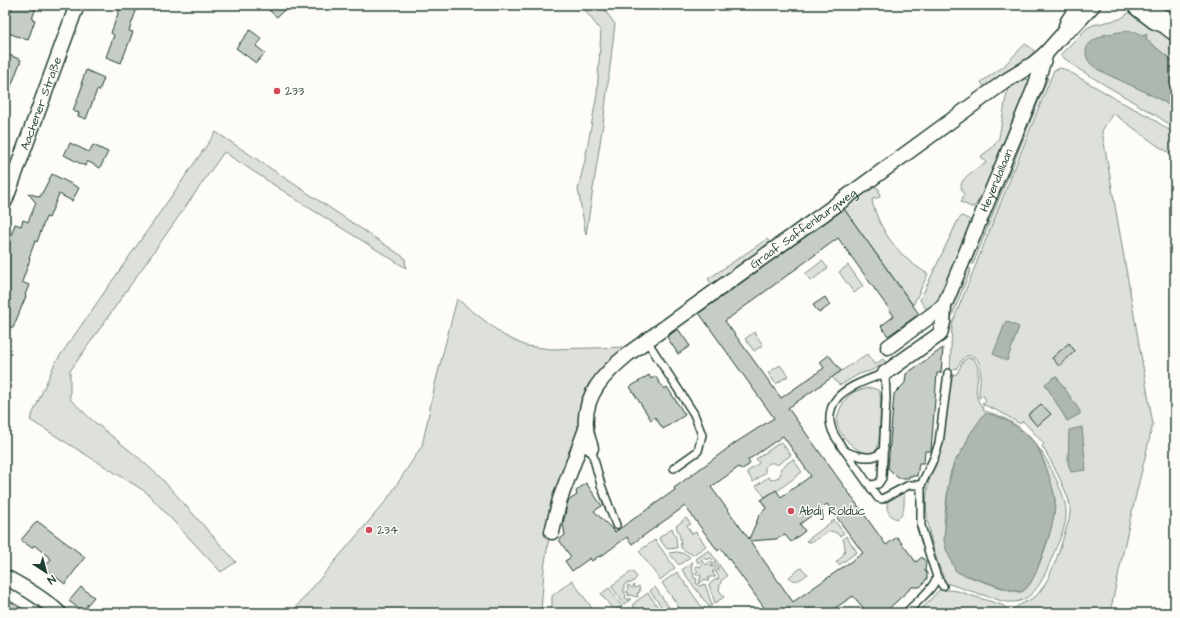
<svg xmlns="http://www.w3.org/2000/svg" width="1180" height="618" font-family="'Architects Daughter',sans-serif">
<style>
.green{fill:#dde0db;stroke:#7e8e88;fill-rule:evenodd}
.water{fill:#aeb8b1;stroke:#75877f}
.building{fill:#c6cdc7;stroke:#1f3d34;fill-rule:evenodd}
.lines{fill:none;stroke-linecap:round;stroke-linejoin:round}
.service-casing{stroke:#1f3d34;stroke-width:10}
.minor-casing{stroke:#1f3d34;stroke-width:17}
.primary-casing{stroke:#1f3d34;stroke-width:25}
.service{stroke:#fdfcf7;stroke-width:7}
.minor{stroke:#fdfcf7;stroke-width:14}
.primary{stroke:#fdfcf7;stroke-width:22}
.poi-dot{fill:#d1495b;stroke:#fdfcf7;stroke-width:1.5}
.labels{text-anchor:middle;stroke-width:3;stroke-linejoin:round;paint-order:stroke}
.poi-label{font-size:12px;fill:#1f3d34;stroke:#fdfcf7;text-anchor:start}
.street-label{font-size:12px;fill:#1f3d34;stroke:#fdfcf7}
</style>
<rect width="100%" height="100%" fill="#fdfcf7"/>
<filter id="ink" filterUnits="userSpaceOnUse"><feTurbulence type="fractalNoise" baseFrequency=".025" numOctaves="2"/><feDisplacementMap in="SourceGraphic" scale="8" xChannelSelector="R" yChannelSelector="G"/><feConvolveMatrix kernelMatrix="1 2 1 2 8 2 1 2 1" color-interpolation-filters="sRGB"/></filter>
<g filter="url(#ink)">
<!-- green -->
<g class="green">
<path d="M581,5H601L615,24L604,117L586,235L578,189L585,160L597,94L601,31Z"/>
<path d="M1136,8L1175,39V63L1147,40L1146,34L1144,36L1136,32L1105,34L1093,41L1088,60C1095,69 1107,74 1117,78C1136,88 1157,96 1175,109V128L1157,116L1080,70L1060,55L1087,28L1093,25L1120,19Z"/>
<path d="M1025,44C1030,47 1035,49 1034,55L714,287L708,279L767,239L771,244L985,88L981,82L1003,67Z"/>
<path d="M1061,68L1068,71L1123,103L1150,117L1175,134V156L1158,146L1113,113L1102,131L1153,424L1130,520L1110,613H1010C1016,604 1030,602 1038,594C1054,575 1061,543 1069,520C1070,514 1071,507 1069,501C1064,486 1051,460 1042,446L1044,444L1023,421L1020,424L1004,414L985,405L984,406L982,403L986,401L983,395L979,398C978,387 986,359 972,356C963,354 960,363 956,369L955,368L952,371L950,372L952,324L1054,70Z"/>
<path d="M1045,76L1048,78L973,264L967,262Z"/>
<path d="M1019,77L1029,80L1032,90L980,202L978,201L974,207H971L961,202L964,194C953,180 976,170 986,163L981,156L993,147L999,138L1008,86Z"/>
<path d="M216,132L405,258L406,268L303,204L224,152L70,371V399L92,420L139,458L162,479L236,562L221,572L146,492L30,420L55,363Z"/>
<path d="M871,184L879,189L880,197L873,199L872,201C880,232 900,258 928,274L913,305L842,206Z"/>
<path d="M962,216L974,222L938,307L929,313L920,300L958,220Z"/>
<path d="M822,261L828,268L811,281L805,274Z"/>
<path d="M848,265L863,286L854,293L839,272Z"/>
<path d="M965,267L971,269L950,321L946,311Z"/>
<path d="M457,299L503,335L526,346L551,349L631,347L594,383H589L586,389L589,393L550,531L544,569L541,613H291L386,501L422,446L436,380Z"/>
<path d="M754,332L763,345L754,351L745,339Z"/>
<path d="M867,354L875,365L883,359L886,363L870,371L859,374L841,385L838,384L832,377Z"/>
<path d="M968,358L974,359C983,370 974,384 977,397C978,403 983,406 984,411C1021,420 1040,444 1055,477C1060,488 1066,500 1066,512C1067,524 1060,539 1055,550C1045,574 1035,609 1002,601L946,583C933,554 921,513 929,481C933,468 940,455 943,441C947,419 947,398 950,376L957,374L963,361ZM997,416C1008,421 1028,434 1036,445C1042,454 1046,468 1049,479C1051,485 1054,492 1055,499C1056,517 1045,552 1038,567C1035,574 1029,590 1021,592C1011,593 971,577 959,573L944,520L950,474L954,463L965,446L970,434Z"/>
<path d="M780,365L788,376L776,384L768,373Z"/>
<path d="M872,388L878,390L880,394C881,401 880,445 877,449C866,464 838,436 837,423C837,417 839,410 842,405C849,392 858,389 872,388Z"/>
<path d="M781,442L791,455L777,465C772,461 767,463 765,468V473L753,482L747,472L759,463L756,459Z"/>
<path d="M793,459L802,472L777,491L776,490L765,497L756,486L768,477L771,480L779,477L781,473L780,469Z"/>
<path d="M904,492C904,499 905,508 902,514C897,526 883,511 888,502C891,497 898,495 904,492Z"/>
<path d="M686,518L691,524L687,526L692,534L696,532L706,546L693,555L681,548L680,537L676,526Z"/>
<path d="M834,520L844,533L840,536C828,524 822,539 810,542L806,541Z"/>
<path d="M672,528L676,538L677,548L667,549L659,538Z"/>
<path d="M846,536L857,552L839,565L836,562C845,555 847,549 843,539Z"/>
<path d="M655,540L675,568L660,580L639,551Z"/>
<path d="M709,550L727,576L721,581L719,590L724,597L715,603L709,585L713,581L718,579L719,577L715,571L718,570V566L714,564L715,562L711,558L706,560L704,558L698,563L696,559Z"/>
<path d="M677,552L686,554L690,557L679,565L669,553Z"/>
<path d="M693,561L691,567L693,572L694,578L697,579L696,583L700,586L705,584L712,605L709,607L682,570Z"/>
<path d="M711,561L713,563L711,567L715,566L716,568L712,572H714L713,574L716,577H709L708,582L705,579L699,584L701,575H696L695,573L698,571L694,567L697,566L701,567L702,563L704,562L706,565Z"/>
<path d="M801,568L808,574C801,579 796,584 789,577Z"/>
<path d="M632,571L637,577L632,583H627L624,585V592L626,595L625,598L627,599H631L624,604L611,586Z"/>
<path d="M677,572L704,610L700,613H683L662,583Z"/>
<path d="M572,580L594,611L552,610V596Z"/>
<path d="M629,585L632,588L634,585L635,588L639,586L640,592L637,593L638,597L633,596L631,595L628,596L629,593L626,592L628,589L627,586Z"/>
<path d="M654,587H655L673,613H666L650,591Z"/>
<path d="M609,588L622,606L614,611L601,594Z"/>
<path d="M940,589L957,591L1002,605L1006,608L1007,613H918Z"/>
<path d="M648,593L662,613H633L634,603Z"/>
</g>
<!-- water -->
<g class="water">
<path d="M1125,31L1136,32L1144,36L1146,34L1147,35L1146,37L1147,40L1175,63V109C1157,96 1134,87 1115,78C1107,74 1097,70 1091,64C1088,61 1086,57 1086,53C1085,37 1114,33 1125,31Z"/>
<path d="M1006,321L1019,327L1007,361L993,354Z"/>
<path d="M1056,376L1080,411V414L1067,421L1045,384Z"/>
<path d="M984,414C999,412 1026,432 1035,444C1042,453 1055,490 1055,502C1055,522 1047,543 1040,561C1037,571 1031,587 1021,592L1001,587L959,573L955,570L946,549L944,540L948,486L954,463L965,446L970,434Z"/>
<path d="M1082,427L1086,470L1071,472L1068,463L1069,430Z"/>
</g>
<!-- building -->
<g class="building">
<path d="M13,5H37L32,19L35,20L28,40L5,32V28Z"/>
<path d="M121,5H138L129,31L133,32L121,63L106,57L114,35L111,33Z"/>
<path d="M263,5H279L284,10L277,17Z"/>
<path d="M250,30L262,39L256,46L265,53L256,63L236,48Z"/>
<path d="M5,53L21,60L6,100H5Z"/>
<path d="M86,70L104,78L99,91L97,90L86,119L78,116L79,113L73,111L83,84H81Z"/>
<path d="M70,143L89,152L93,145L108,152L100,168L87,161L85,166L64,155Z"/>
<path d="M52,174L79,188L72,201L59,194L49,218L46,217L37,242L35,241L29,258L30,259L22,282L29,285L25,295L26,296L13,328L5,325V253L15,224L21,226L23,220L28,222L36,203L28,193L40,197Z"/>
<path d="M844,209L919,314L888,336L881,326L894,316L838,238L725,321L781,398L824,368L820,362L829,355L841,371L788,408L886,545L897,537L916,562L922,557L926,562L925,571L927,573V578L924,583L920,587H912L884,613H868L853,596L828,613H768L721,548L718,551L685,506L632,544L627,537L600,557L599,556L592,561L590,558L572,571L565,561L571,557L559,540L565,535L563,523L568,501L577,495L576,491L586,483L602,506L594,511L615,532L675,490L674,488L735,443L774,418L699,313ZM783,436L811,476L781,497L776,490L761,500L766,508L759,516L749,539L711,487L739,467L741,470L750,464L748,460ZM827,504L863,553L793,602L750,541L776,539L785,535L791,542L805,531L800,524Z"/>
<path d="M825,297L830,305L819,313L813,305Z"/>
<path d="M678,329L690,346L678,354L667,337Z"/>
<path d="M1069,343L1075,351L1059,366L1052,358Z"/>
<path d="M943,348L941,373H937L931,451H925L924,463H919L917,476H909V478H898L888,468L894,394L905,383L906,374Z"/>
<path d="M649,375L651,379L655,376L664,389L667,387L685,415L663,429L655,417L651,420L630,387Z"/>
<path d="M1041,404L1051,414L1037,426L1028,415Z"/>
<path d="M37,521L85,557L65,584L44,568L51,559L34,545L32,548L21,540Z"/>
<path d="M81,587L94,597L82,611L69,601Z"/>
<path d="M5,598L30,613H5Z"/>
</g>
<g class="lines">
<!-- service casing -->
<g class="service-casing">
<g id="service">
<path d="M647,341L694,414L702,435L698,451L674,468"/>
<path d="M591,448L601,485L616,525"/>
<path d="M845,451L878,498L882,499L909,485H921"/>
<path d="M870,485L878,484L882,478L886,398L885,373C870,379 850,385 838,397C826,411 828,428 839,442C840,444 842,448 844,450C851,455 869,460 877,455C880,454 882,451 884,449"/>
<path d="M943,586L937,577L930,556L921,526V485L934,458L939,443L948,373"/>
<path d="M906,613C916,602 932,591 937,577"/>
</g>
</g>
<!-- minor casing -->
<g class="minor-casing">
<g id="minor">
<path d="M1066,26L1068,21L1079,5"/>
<path id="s1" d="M5,201L77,5"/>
<path d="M888,347L944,306"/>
<path id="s2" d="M885,373L940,334L943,322L944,306L1035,87L1046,53"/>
<path id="s3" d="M591,448C589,441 586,434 586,427C583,395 605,373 628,354L822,215L1004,82L1033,64L1046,53L1063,34L1074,26L1093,5"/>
<path d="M552,532L560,499L586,429"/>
<path d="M5,577C24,587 43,598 59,613"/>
</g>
</g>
<!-- primary casing -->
<g class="primary-casing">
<path id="primary" d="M1139,5L1156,18L1166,22L1175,29"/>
</g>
<!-- service -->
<use href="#service" class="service"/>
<!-- minor -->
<use href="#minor" class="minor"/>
<!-- primary -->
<use href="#primary" class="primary"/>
</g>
</g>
<!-- markers -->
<g class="poi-dot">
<circle cx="277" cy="91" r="4"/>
<circle cx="791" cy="511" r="4"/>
<circle cx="369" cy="530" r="4"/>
</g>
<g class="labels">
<!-- poi labels -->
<g class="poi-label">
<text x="285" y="95">233</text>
<text x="799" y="515">Abdij Rolduc</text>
<text x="377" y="534">234</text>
</g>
<!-- street labels -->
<g class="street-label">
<text dy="4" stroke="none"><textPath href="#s1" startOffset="104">Aachener Straße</textPath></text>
<text dy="4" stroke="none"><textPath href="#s2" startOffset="232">Heyendallaan</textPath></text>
<text dy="4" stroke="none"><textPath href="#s3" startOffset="325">Graaf Saffenburgweg</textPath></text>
</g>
</g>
<!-- margin -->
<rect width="1180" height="618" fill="none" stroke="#fdfcf7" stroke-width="20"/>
<rect x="10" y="10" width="1160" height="598" fill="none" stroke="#1f3d34" stroke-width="1.5" filter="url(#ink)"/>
<!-- north arrow -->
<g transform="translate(46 572) rotate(144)" stroke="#fdfcf7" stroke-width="3" paint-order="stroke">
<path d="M0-3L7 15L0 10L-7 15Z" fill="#1f3d34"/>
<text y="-6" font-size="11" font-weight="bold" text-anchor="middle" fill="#1f3d34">N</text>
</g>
</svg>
